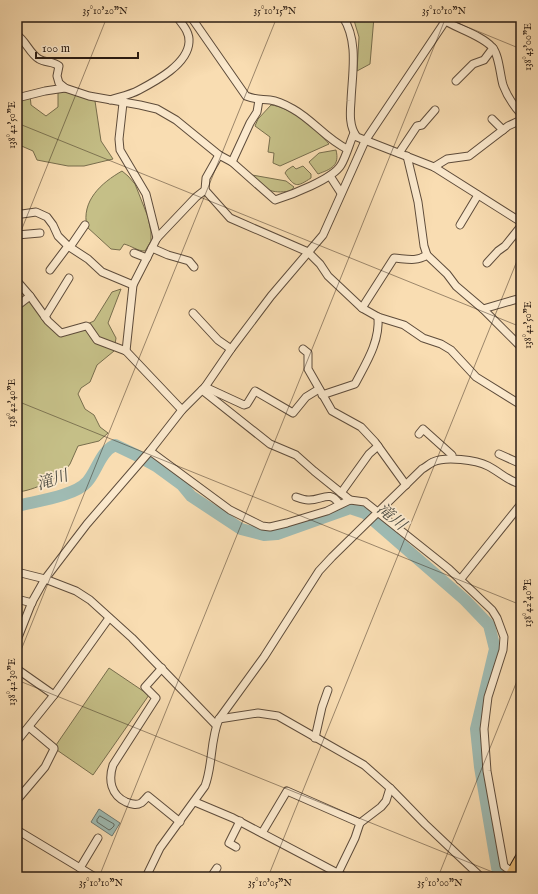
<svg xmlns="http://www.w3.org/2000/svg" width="538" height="894" font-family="'IM FELL English','Noto Serif JP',serif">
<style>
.green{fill:#c5bf87;stroke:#786e4d}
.water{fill:#9fbbb3;stroke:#707b73}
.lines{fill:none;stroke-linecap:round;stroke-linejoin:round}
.shore{stroke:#646c63;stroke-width:1}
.river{stroke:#9fbbb3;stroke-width:12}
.minor-casing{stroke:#5e4c3b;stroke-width:9}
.major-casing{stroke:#2a1c13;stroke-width:11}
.minor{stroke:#fbe9cd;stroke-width:7}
.major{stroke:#ecbe79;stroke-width:9}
.ticks{fill:none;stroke:#2a1c13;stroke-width:1;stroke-opacity:0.45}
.labels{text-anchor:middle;stroke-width:3.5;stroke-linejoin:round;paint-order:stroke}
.water-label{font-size:16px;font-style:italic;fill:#4d4c43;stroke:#fbe9cd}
.neatline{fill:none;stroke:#2a1c13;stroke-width:1.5}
.ticks-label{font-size:10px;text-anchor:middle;fill:#2a1c13}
</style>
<rect width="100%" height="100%" fill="#f9ddb2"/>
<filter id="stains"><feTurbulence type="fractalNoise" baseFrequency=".005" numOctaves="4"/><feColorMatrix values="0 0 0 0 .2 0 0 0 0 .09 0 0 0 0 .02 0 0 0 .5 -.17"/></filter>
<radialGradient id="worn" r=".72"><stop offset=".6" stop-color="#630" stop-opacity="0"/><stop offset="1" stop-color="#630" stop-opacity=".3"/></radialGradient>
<!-- green -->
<g class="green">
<path d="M353,17H374L370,64L357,71L359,37Z"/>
<path d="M69,89L89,96L95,101L101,141L113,159L84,166H68L37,160L33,151L17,144V98L30,95L31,105L46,116L58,107V92Z"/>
<path d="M271,105C291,107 317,130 329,144L280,166L273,163L274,153L268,152L270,137L255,126L258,119Z"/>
<path d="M336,150C340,166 331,169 318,174L309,162L319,153Z"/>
<path d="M293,166L296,169L303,166L311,174V178C297,187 295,188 285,173L287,170Z"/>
<path d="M122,171L128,176L135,184L148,217L151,232V241L145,251C137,251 132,246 124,244L120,250L111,249L87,227C81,201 101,183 122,171Z"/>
<path d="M252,175L286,181L294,187L291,191C269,194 267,190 252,175Z"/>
<path d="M121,289L108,323L116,338L114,351L97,365L90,382L81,388L78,394L85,409L94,415L100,427L108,433L99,441L78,446C75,452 73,458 70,464C61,478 33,491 17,492V311L30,299L48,322L66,331L78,328L94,321L112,292Z"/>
<path d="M109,668L149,695L93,775L54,748Z"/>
</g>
<!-- water -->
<path class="water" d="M99,809L120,823L112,836L91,822Z"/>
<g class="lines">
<!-- shore -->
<path class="shore" d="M100,816L114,824V826L111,829L109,830L97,822V820Z"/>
<!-- river -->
<path class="river" d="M17,506C36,501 75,496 87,482C97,471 100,452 115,445L136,455L156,466L182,485L191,496L241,529L264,535L277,534L350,508L365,513L465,600L489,625L495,649L476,729L480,767L498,873L500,877"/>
<!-- minor casing -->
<g class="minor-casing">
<g id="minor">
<path d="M191,17L246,96C256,100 260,99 270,100C278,101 286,105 293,109C313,120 326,139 347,149"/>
<path d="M343,17C359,42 352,74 351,101C350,113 349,127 357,137L434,167L521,222"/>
<path d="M439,17C454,28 480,34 492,47C499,54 500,75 503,85C507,96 513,105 521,114"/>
<path d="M17,35C26,41 30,54 39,59C45,63 53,61 59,66L57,76L59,83L65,88L89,96L140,105L157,109L176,120L219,155L232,162L275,200C291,195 333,179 341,165C346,157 350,142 354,133"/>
<path d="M456,81L473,64L484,60L493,48"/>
<path d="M17,98L45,91L65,88"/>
<path d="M110,100C119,97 130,95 139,90C156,81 188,64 189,42C190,32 182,24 177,17"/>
<path d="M123,103L119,139L120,150L146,194L157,238"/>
<path d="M492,119L503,130"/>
<path d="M399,153L417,126L422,125L435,110"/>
<path d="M407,156L418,202L424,246L427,255L447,274L456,286L483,309L521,347"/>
<path d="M232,162L250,123L257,112L259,100"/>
<path d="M434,167L447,159L469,156L508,126L521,120"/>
<path d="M330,176L341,193"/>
<path d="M205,190L230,218L308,252L320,264L328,276L362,308L378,317L404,325L423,338L441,344L451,350L476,377L521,405"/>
<path d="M17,212L22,214L36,212L47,217L53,225L58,236L68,246L88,259L102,272L133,285"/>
<path d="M460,225L478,195"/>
<path d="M17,235L40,233"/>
<path d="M70,247L85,225"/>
<path d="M152,248L168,255L189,261L194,267"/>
<path d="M134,253L147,258"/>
<path d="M487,263L498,251L505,246L521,226"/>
<path d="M50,270L68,246"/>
<path d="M17,281L30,296L48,321L61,333L86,326L88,327L97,340L126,351L182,410"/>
<path d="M17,306L30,296"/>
<path d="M362,308L394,258C407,259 416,262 427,255"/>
<path d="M483,309L521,298"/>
<path d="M193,313L218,340L231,349"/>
<path d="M45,317L69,278"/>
<path d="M303,349L308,353V369L332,411L361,427L375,442L406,485"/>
<path d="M126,351L133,285L157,238L196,197L205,190L206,178L219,155"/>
<path d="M205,387L244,405L247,404L255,391L293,413L306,397L319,389"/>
<path d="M202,390L270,444L296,455L314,471L350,500"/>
<path d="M322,395L355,384C366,363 380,342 378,317"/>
<path d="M419,434L423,429L452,455"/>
<path d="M150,451L230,510L262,526L270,527L287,523L327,511L350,500L365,502L449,569L492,610L497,618L504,637L503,650L488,697L484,729L487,771L504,866L512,872"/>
<path d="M499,454L519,463"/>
<path d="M520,461L521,474"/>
<path d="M341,493L369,454L378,446"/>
<path d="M296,497C299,498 304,500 308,500C321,501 330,489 339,504"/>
<path d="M17,572L45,579L76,591L90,600L132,638L216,725"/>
<path d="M460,580L521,504"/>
<path d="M17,599L32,603"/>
<path d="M17,640L32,602L45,579L87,524L150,451L182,410L205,387L231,349L271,296L323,235L365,141L448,17"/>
<path d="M162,668L145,687L156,698L113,765C108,780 111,795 126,802C131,804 136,806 141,803C143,802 146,798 148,796L180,822"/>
<path d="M17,669L54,695"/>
<path d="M219,719L258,713L278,716L364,765L390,788L425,824L481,877"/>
<path d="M315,738L322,707L328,690"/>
<path d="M17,741L54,695L109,618"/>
<path d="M17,800L45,767L54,749V748L29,727"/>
<path d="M195,802L233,818L345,877"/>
<path d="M17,830L95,877"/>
<path d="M262,833L287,791L360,823"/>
<path d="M236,847L229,843L240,821"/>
<path d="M80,868L98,838"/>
<path d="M338,873L355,838L360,823L381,807L386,801L390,788"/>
<path d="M146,877L160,848L205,786C213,765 210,740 219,719L264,657L319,571L332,557L422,469C426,467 429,464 433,462C446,456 476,460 488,466C500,472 509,482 521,484"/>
<path d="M211,877L217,868"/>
</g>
</g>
<!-- major casing -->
<g class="major-casing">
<path id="major" d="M509,877L521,856"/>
</g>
<!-- minor -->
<use href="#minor" class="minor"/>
<!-- major -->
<use href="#major" class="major"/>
</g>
<!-- ticks -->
<path class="ticks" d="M443,17L521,49M17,123L521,327M17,241L107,17M17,401L521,605M17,660L277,17M17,680L505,877M99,877L446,17M268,877L521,251M438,877L521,671"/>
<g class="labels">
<!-- water labels -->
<g class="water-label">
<text transform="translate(52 479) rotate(-18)" y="6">滝川</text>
<text transform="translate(392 516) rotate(40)" y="6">滝川</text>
</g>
</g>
<!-- margin -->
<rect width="538" height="894" fill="none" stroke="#f9ddb2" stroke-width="44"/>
<!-- scale -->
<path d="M36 52v6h102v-6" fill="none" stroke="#2a1c13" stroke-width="2"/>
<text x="42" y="52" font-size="12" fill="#2a1c13" stroke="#fbe9cd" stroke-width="3" paint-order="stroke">100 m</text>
<rect x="22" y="22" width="494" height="850" class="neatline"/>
<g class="ticks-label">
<text x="105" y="14">35°10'20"N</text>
<text x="275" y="14">35°10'15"N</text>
<text x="444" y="14">35°10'10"N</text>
<text transform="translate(527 47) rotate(-90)" y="4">138°43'00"E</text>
<text transform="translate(11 125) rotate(-90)" y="4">138°42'50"E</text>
<text transform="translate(527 325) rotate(-90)" y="4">138°42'50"E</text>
<text transform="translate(11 403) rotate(-90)" y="4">138°42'40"E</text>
<text transform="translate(527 603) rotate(-90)" y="4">138°42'40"E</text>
<text transform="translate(11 682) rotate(-90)" y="4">138°42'30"E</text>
<text x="101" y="886">35°10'10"N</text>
<text x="270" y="886">35°10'05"N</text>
<text x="440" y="886">35°10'00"N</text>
</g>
<rect width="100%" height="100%" filter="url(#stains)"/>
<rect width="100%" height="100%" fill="url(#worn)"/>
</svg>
